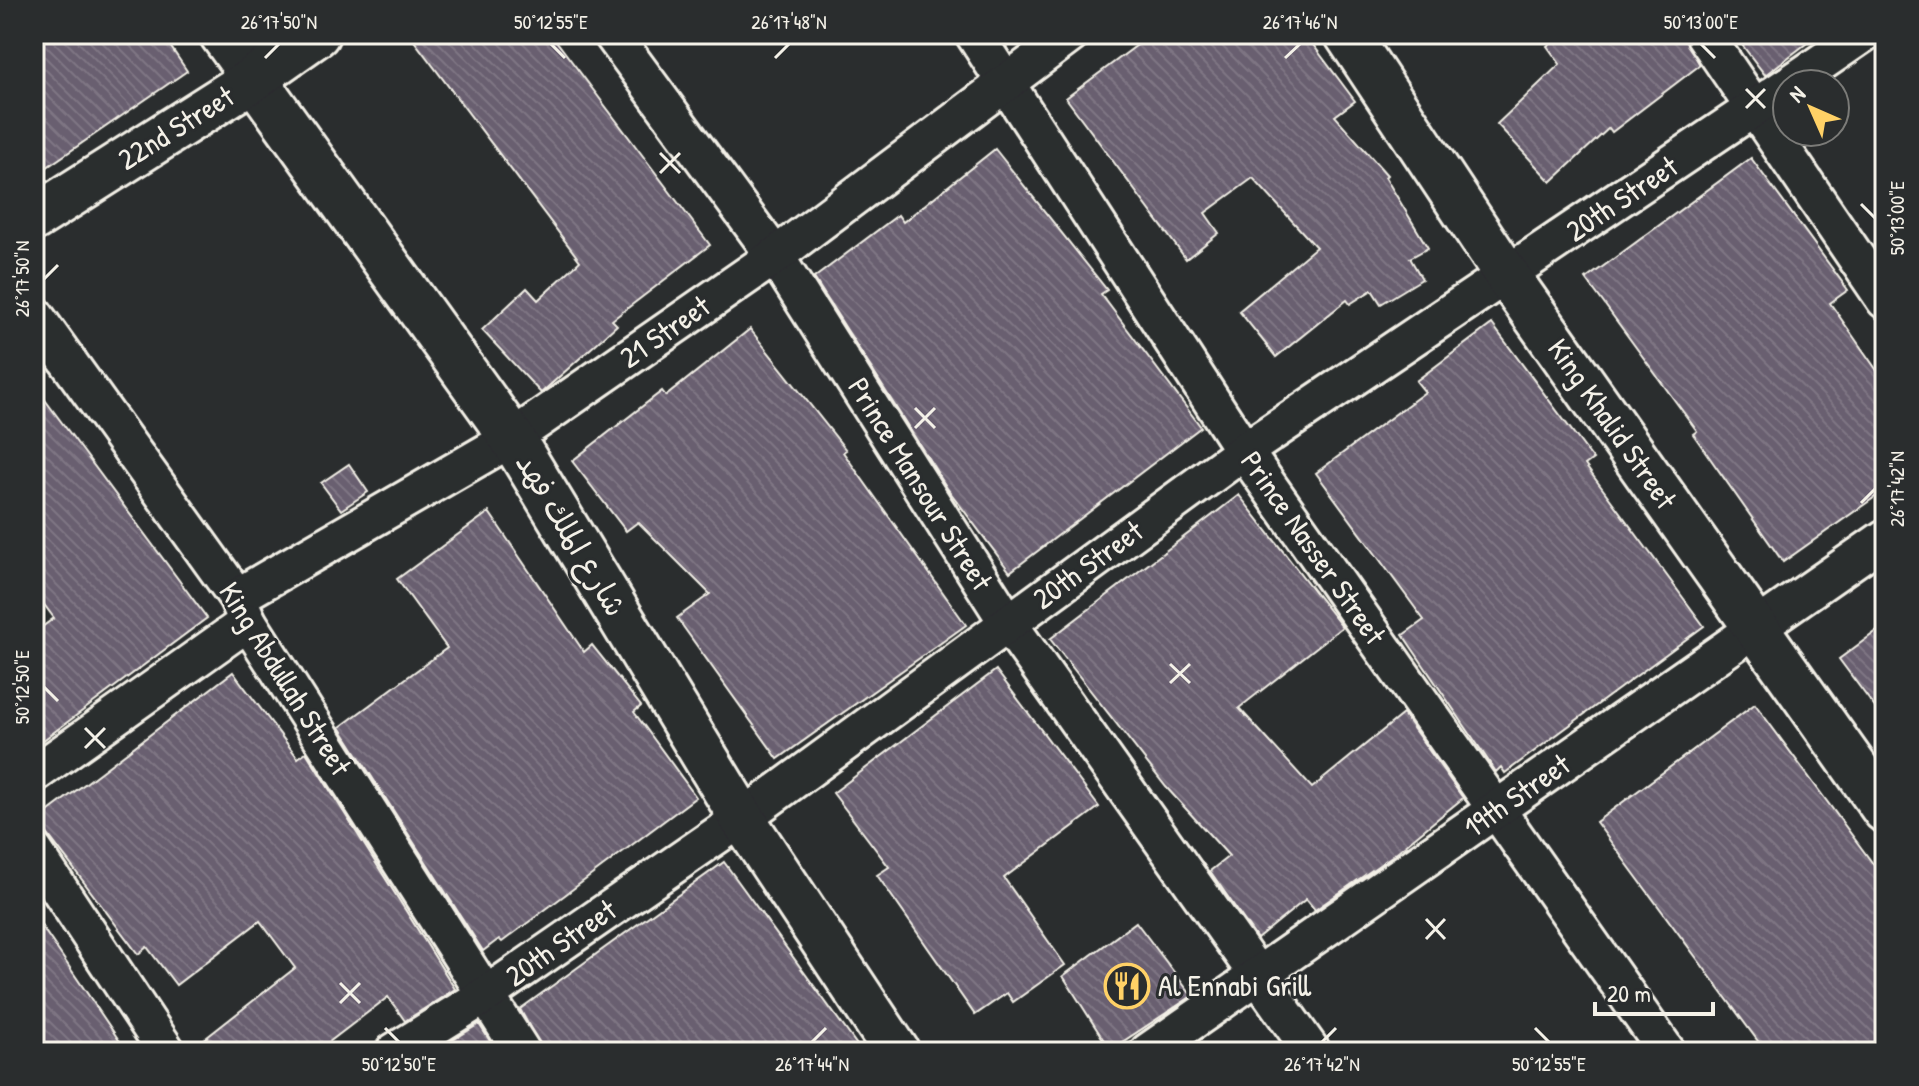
<svg xmlns="http://www.w3.org/2000/svg" width="1919" height="1086" font-family="'Patrick Hand','Playpen Sans Arabic',sans-serif">
<style>
.building{fill:url(#building-back-hatch);stroke:#f4f1e8;stroke-width:2}
.lines{fill:none;stroke-linecap:round;stroke-linejoin:round}
.minor-casing{stroke:#f4f1e8;stroke-width:42}
.tertiary-casing{stroke:#f4f1e8;stroke-width:50}
.minor{stroke:#2a2d2e;stroke-width:36}
.tertiary{stroke:#2a2d2e;stroke-width:44}
.ticks{fill:none;stroke:#f4f1e8;stroke-width:3}
.labels{text-anchor:middle;stroke-width:6;stroke-linejoin:round;paint-order:stroke}
.street-label{font-size:30px;fill:#f4f1e8;stroke:#2a2d2e}
.poi-label{font-size:30px;fill:#f4f1e8;stroke:#2a2d2e;text-anchor:start}
.neatline{fill:none;stroke:#f4f1e8;stroke-width:3}
.ticks-label{font-size:20px;text-anchor:middle;fill:#f4f1e8}
</style>
<defs>
<pattern id="building-back-hatch" width="6" height="6" patternUnits="userSpaceOnUse" patternTransform="scale(2)"><rect width="6" height="6" fill="#695f6f"/><path d="M-1 5l2 2M0 0l6 6M5-1l2 2" fill="none" stroke="#7f7684"/></pattern>
</defs>
<rect width="100%" height="100%" fill="#2a2d2e"/>
<filter id="ink" filterUnits="userSpaceOnUse"><feTurbulence type="fractalNoise" baseFrequency=".0125" numOctaves="2"/><feDisplacementMap in="SourceGraphic" scale="16" xChannelSelector="R" yChannelSelector="G"/><feConvolveMatrix kernelMatrix="1 2 1 2 8 2 1 2 1" color-interpolation-filters="sRGB"/></filter>
<g filter="url(#ink)">
<!-- building -->
<g class="building">
<path d="M34,34H162L187,71L34,176Z"/>
<path d="M409,34H551L710,245L612,320L617,325L541,393L482,330L527,288L538,300L580,261Z"/>
<path d="M1152,34H1305L1355,101L1335,116L1387,175L1385,177L1428,248L1410,258L1422,279L1381,304L1372,290L1350,304L1347,300L1276,357L1239,311L1316,247L1253,178L1205,213L1219,233L1186,259L1066,98Z"/>
<path d="M1562,34H1683L1700,65L1612,132L1609,128L1551,182L1497,124L1560,64L1547,46Z"/>
<path d="M1729,34H1819L1765,75L1736,37L1733,40Z"/>
<path d="M995,149L1107,290L1101,294L1201,427L1010,572L947,488L814,278L898,215L903,222Z"/>
<path d="M1751,158L1848,290L1830,303L1885,382V490L1783,562L1693,434L1697,431L1586,279Z"/>
<path d="M1492,324L1593,459L1585,465L1704,626L1505,773L1501,767L1496,772L1403,635L1424,620L1316,473L1425,392L1416,381Z"/>
<path d="M750,329L846,450L843,452L966,625L778,759L677,618L710,594L638,522L626,531L572,461L662,391L666,396Z"/>
<path d="M34,385L207,618L34,747V633L54,618L34,591Z"/>
<path d="M349,464L368,492L341,510L321,483Z"/>
<path d="M1239,495L1342,627L1239,708L1312,788L1403,714L1463,798L1392,856L1315,910L1306,899L1257,939L1210,871L1229,856L1166,787L1050,639Z"/>
<path d="M489,512L584,652L592,645L641,706L634,712L696,797L502,942L499,939L483,951L340,727L447,648L397,579Z"/>
<path d="M1885,625V721L1839,659Z"/>
<path d="M996,670L1099,807L1004,878L1065,965L1013,1002L1007,993L975,1015L877,875L889,867L833,793Z"/>
<path d="M233,672L298,758L306,752L455,989L405,1021L388,997L316,1052H188L295,968L260,921L176,985L147,947L138,954L37,820Z"/>
<path d="M1755,704L1885,880V1052H1766L1596,822Z"/>
<path d="M724,862L862,1052H543L520,1009Z"/>
<path d="M34,915L127,1052H34Z"/>
<path d="M1136,922L1192,996L1110,1050L1063,976Z"/>
<path d="M479,1024L497,1052H434Z"/>
</g>
<g class="lines">
<!-- minor casing -->
<g class="minor-casing">
<g id="minor">
<path d="M612,34L775,256L1008,623L1312,1052"/>
<path d="M974,34L1244,451L1667,1052"/>
<path d="M1704,34L1885,300"/>
<path d="M1790,84L1863,34"/>
<path d="M34,314L237,597L248,622L522,1052"/>
<path d="M237,597L512,438L775,256L1071,34"/>
<path d="M34,774L248,622"/>
<path d="M34,851L167,1052"/>
<path d="M394,1052L484,996L742,818L1244,451L1787,86"/>
<path d="M1148,1052L1885,538"/>
</g>
</g>
<!-- tertiary casing -->
<g class="tertiary-casing">
<g id="tertiary">
<path d="M222,34L512,438L742,818L897,1052"/>
<path d="M1347,34L1508,277L1885,810"/>
<path d="M34,218L253,79L317,34"/>
</g>
</g>
<!-- minor -->
<use href="#minor" class="minor"/>
<!-- tertiary -->
<use href="#tertiary" class="tertiary"/>
</g>
</g>
<!-- ticks -->
<path class="ticks" d="M551,44L565,58M1701,44L1715,58M265,58L279,44M775,58L789,44M1285,58L1300,44M1746,89L1765,108M1746,108L1765,89M660,153L680,173M660,173L680,153M1861,204L1875,218M44,279L58,265M915,408L935,428M915,428L935,408M1861,503L1875,489M1170,664L1190,683M1170,683L1190,664M44,687L58,701M85,728L105,748M85,748L105,728M1426,919L1445,939M1426,939L1445,919M340,983L360,1003M340,1003L360,983M385,1028L399,1042M1535,1028L1549,1042M812,1042L826,1028M1322,1042L1336,1028"/>
<!-- icons -->
<defs>
<g id="restaurant-ring" transform="scale(2.3)"><circle r="9.5" fill="#2a2d2e" stroke="#ffd166" stroke-width="1.5"/><path d="M-5-6h1v4h1v-4h1v4h1v-4h1v5L-1.5 .5V6h-2V.5L-5-1ZM5-6V6H3V1.5H1.5Q1.5-4 5-6Z" fill="#ffd166"/></g>
</defs>
<g fill-rule="evenodd">
<use href="#restaurant-ring" x="1127" y="986"/>
</g>
<g class="labels">
<!-- street labels -->
<g class="street-label">
<text transform="translate(176 128) rotate(-32)" y="10">22nd Street</text>
<text transform="translate(1622 199) rotate(-34)" y="10">20th Street</text>
<text transform="translate(665 332) rotate(-35)" y="10">21 Street</text>
<text transform="translate(1612 424) rotate(55)" y="10">King Khalid Street</text>
<text transform="translate(920 484) rotate(58)" y="10">Prince Mansour Street</text>
<text transform="translate(571 535) rotate(59)" y="10">شارع الملك فهد</text>
<text transform="translate(1313 548) rotate(55)" y="10">Prince Nasser Street</text>
<text transform="translate(1088 565) rotate(-36)" y="10">20th Street</text>
<text transform="translate(285 679) rotate(58)" y="10">King Abdullah Street</text>
<text transform="translate(1517 796) rotate(-35)" y="10">19th Street</text>
<text transform="translate(561 943) rotate(-35)" y="10">20th Street</text>
</g>
<!-- poi labels -->
<g class="poi-label">
<text x="1158" y="996">Al Ennabi Grill</text>
</g>
</g>
<!-- margin -->
<rect width="1919" height="1086" fill="none" stroke="#2a2d2e" stroke-width="88"/>
<!-- north arrow -->
<g transform="translate(1811 108) rotate(315)"><circle r="38" fill="#2a2d2e" stroke="#7b7b78" stroke-width="2"/>
<path d="M0-6L14 30L0 20L-14 30Z" fill="#ffd166"/>
<text y="-12" font-size="22" font-weight="bold" text-anchor="middle" fill="#f4f1e8">N</text>
</g>
<!-- scale -->
<path d="M1595 1002v12h118v-12" fill="none" stroke="#f4f1e8" stroke-width="4"/>
<text x="1607" y="1002" font-size="24" fill="#f4f1e8" stroke="#2a2d2e" stroke-width="6" paint-order="stroke">20 m</text>
<rect x="44" y="44" width="1831" height="998" class="neatline"/>
<g class="ticks-label">
<text x="279" y="29">26°17'50"N</text>
<text x="551" y="29">50°12'55"E</text>
<text x="789" y="29">26°17'48"N</text>
<text x="1300" y="29">26°17'46"N</text>
<text x="1701" y="29">50°13'00"E</text>
<text transform="translate(1897 218) rotate(-90)" y="7">50°13'00"E</text>
<text transform="translate(22 279) rotate(-90)" y="7">26°17'50"N</text>
<text transform="translate(1897 489) rotate(-90)" y="7">26°17'42"N</text>
<text transform="translate(22 687) rotate(-90)" y="7">50°12'50"E</text>
<text x="399" y="1071">50°12'50"E</text>
<text x="812" y="1071">26°17'44"N</text>
<text x="1322" y="1071">26°17'42"N</text>
<text x="1549" y="1071">50°12'55"E</text>
</g>
</svg>
